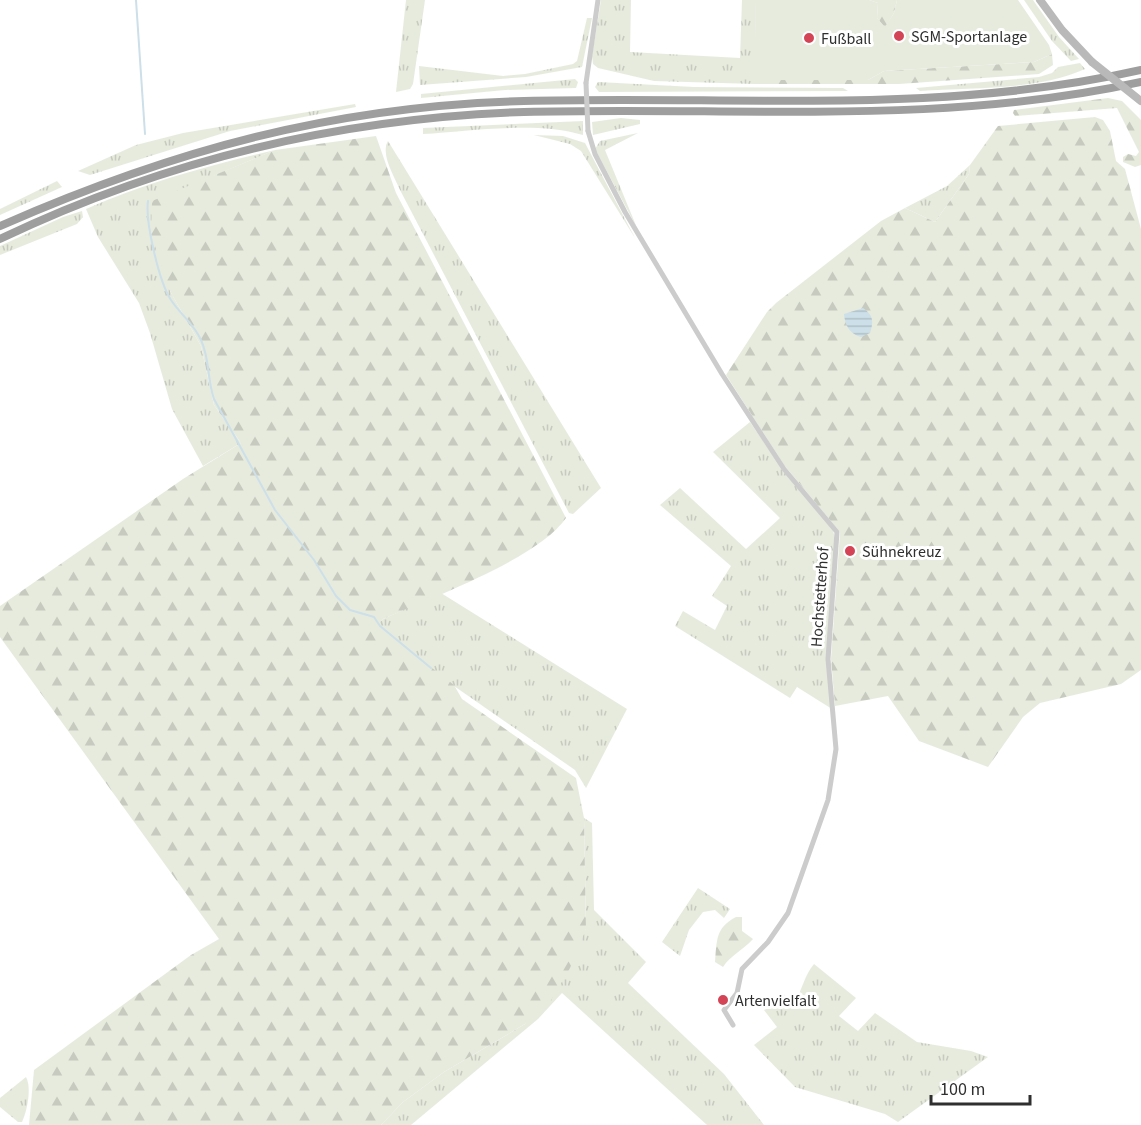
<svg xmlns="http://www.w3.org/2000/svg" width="1141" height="1125" font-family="'Source Sans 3',sans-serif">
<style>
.grass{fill:url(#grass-tufts)}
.forest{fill:url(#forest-firs)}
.garden{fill:#e6ebde}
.water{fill:url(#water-rules)}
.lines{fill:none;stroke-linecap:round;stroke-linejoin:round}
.stream{stroke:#cddfe8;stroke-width:2}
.minor{stroke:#ccc;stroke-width:5}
.secondary{stroke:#b9b9b9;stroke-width:8}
.trunk{stroke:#9e9e9e;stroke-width:8}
.minor-bridge{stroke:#ccc;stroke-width:5}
.secondary-bridge{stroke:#b9b9b9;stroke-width:8}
.poi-dot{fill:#d34456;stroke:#fff;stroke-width:2}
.labels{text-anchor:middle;stroke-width:6;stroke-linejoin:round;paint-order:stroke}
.poi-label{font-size:16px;fill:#2f2f2f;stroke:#fff;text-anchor:start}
.street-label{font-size:16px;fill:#2f2f2f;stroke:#fff}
</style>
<defs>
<pattern id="grass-tufts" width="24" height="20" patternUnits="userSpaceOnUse" patternTransform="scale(1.5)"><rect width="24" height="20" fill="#e6ebde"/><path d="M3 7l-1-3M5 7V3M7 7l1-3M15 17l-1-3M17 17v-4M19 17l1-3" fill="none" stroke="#c6cabf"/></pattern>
<pattern id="forest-firs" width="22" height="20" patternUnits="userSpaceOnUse" patternTransform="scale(1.5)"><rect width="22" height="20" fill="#e6ebde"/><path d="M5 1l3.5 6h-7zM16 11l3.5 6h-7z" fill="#c6cabf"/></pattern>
<pattern id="water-rules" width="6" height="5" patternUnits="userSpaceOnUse" patternTransform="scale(1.5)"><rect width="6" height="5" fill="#cddfe8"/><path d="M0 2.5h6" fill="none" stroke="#b0c0c7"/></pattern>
</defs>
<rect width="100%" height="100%" fill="#fff"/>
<!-- grass -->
<g class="grass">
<path d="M406,0H425L413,84L410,89L396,92Z"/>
<path d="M601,0H631L630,52L740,58L742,0H756L755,84L654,81L598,68L593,64L592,56Z"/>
<path d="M1024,0H1033L1059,37L1079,59L1071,61L1052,41Z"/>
<path d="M587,18H592L582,67L526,77L420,85L419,66L503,76L525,74L573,64L577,61Z"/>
<path d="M1080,63L1085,69C1036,91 973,87 920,91L916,88L1039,77L1052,73L1058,67Z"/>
<path d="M575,79L578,82L576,88L505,90L421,98V94Z"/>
<path d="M598,82L694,87L843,88L848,91L599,92L595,87Z"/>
<path d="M355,104L356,107L230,131L90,175L78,171L136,145L183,133Z"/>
<path d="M621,118L640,120V124L593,135L592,122Z"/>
<path d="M583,121V135C536,121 472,131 423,134V128Z"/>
<path d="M638,133L605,150L637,228L595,149L600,141Z"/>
<path d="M534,135L563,136L585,143L635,238L581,151L570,144Z"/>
<path d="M388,141L601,488L573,514L569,513L400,190C395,177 380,155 388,141Z"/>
<path d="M275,150L152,202L170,291L201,346L214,405L241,443L203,466L172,409L150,333L139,303L98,237L86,209C147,182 211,165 275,150Z"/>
<path d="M970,165L969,174L935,222L905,208L947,186Z"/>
<path d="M57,181L62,187L0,215V209Z"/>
<path d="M82,211L83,217L77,224L0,255V246L63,217Z"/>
<path d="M750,422L782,468L833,529L835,540L827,662L832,709L797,687L790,698L675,626L683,611L715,630L727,606L712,596L731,566L660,505L680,488L746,549L780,518L713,452Z"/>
<path d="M441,593L627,709L586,788L575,770L454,686L376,625L383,619Z"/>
<path d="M584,818L592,823L594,910L646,962L628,983L724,1074L764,1125H707L562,993L538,1019L411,1125H381L403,1102L444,1072L525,1024L586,929Z"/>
<path d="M698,888L730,909L724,918L715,910L703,912L689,930L680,956L662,942Z"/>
<path d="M814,964L856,998L839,1016L858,1031L875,1013L917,1042L971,1051L988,1057L898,1122L885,1114L795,1087L754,1045L777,1027L764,1010L771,1007L783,994L795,1001C803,988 804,976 814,964Z"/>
<path d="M26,1077C32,1088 27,1111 22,1122H18L0,1107V1098Z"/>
</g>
<!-- forest -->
<g class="forest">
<path d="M869,0H897L894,13L885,28L877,18L878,3Z"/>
<path d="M1052,54L1053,65L1039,74L899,84H755L754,80H868L884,71L1034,62Z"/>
<path d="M1108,98L1122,101L1141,120V165L1135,167L1123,162V157L1128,154L1136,156L1139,152L1117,108L1015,116L1013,113L1014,110Z"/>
<path d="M1095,117L1103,120L1110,131L1116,161L1125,169L1141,229V670L1121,684L1040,703L1023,717L988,767L919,741L888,696L835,706L831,659L840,532L784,465L726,375L767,312L776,303L881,221L905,208L935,222L969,174L970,165L998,126Z"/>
<path d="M376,136L396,193L566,518C538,559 430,598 383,619L377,625L454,685L462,699L576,778L584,818L586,929L570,968L550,1002L525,1024L444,1072L403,1102L381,1125H29L34,1070L191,955L219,939L0,637V606L183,479L241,443L214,405L201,346L170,291L151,234L152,201L275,150Z"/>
<path d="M736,917H742V931L753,939C743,950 730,956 723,967L715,962C717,941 715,928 736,917Z"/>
</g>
<!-- garden -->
<path class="garden" d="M756,0H869L878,3L877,18L885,27L894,13L897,0H1018L1049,45L1052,54L1034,62L884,71L868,80H754Z"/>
<!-- water -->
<path class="water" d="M863,308C873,315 874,321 870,333L861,337C850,334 845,326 844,314Z"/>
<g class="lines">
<!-- stream -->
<g class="stream">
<path d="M136,0L145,134"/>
<path d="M148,201C145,221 159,282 171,300C180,314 194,324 201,340C210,359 207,380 214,399L275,510L314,560L336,596L350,610L374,617L380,626L431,668"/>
</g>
<!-- minor -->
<g class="minor">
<path d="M586,83L598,0"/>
<path d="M588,131L595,154L625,212L722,374L784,469L837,532L828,659L836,749L828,800L788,913L768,942L742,969L737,993L724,1010L733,1025"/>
</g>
<!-- secondary -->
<path class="secondary" d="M1040,0L1062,30L1092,62"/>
<!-- trunk -->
<g class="trunk">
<path d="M0,226C173,150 334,106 524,101C730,95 939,116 1141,70"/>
<path d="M0,239C165,160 342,118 524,112C731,106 937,127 1141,82"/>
</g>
<!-- minor-bridge -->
<path class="minor-bridge" d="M586,83L588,131"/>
<!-- secondary-bridge -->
<path class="secondary-bridge" d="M1092,62L1141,101"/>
</g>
<!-- markers -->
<g class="poi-dot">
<circle cx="899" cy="36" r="6"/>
<circle cx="809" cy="38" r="6"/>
<circle cx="850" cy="551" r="6"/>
<circle cx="723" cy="1000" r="6"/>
</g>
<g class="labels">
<!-- poi labels -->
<g class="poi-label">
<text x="911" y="42">SGM-Sportanlage</text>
<text x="821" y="44">Fußball</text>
<text x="862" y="557">Sühnekreuz</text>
<text x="735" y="1006">Artenvielfalt</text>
</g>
<!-- street labels -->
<g class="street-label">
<text transform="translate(819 597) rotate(-86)" y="6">Hochstetterhof</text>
</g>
</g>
<!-- scale -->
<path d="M931 1095v9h99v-9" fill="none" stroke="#2f2f2f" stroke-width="3"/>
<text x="940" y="1095" font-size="18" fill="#2f2f2f" stroke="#ffffff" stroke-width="4.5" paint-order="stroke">100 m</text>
</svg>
